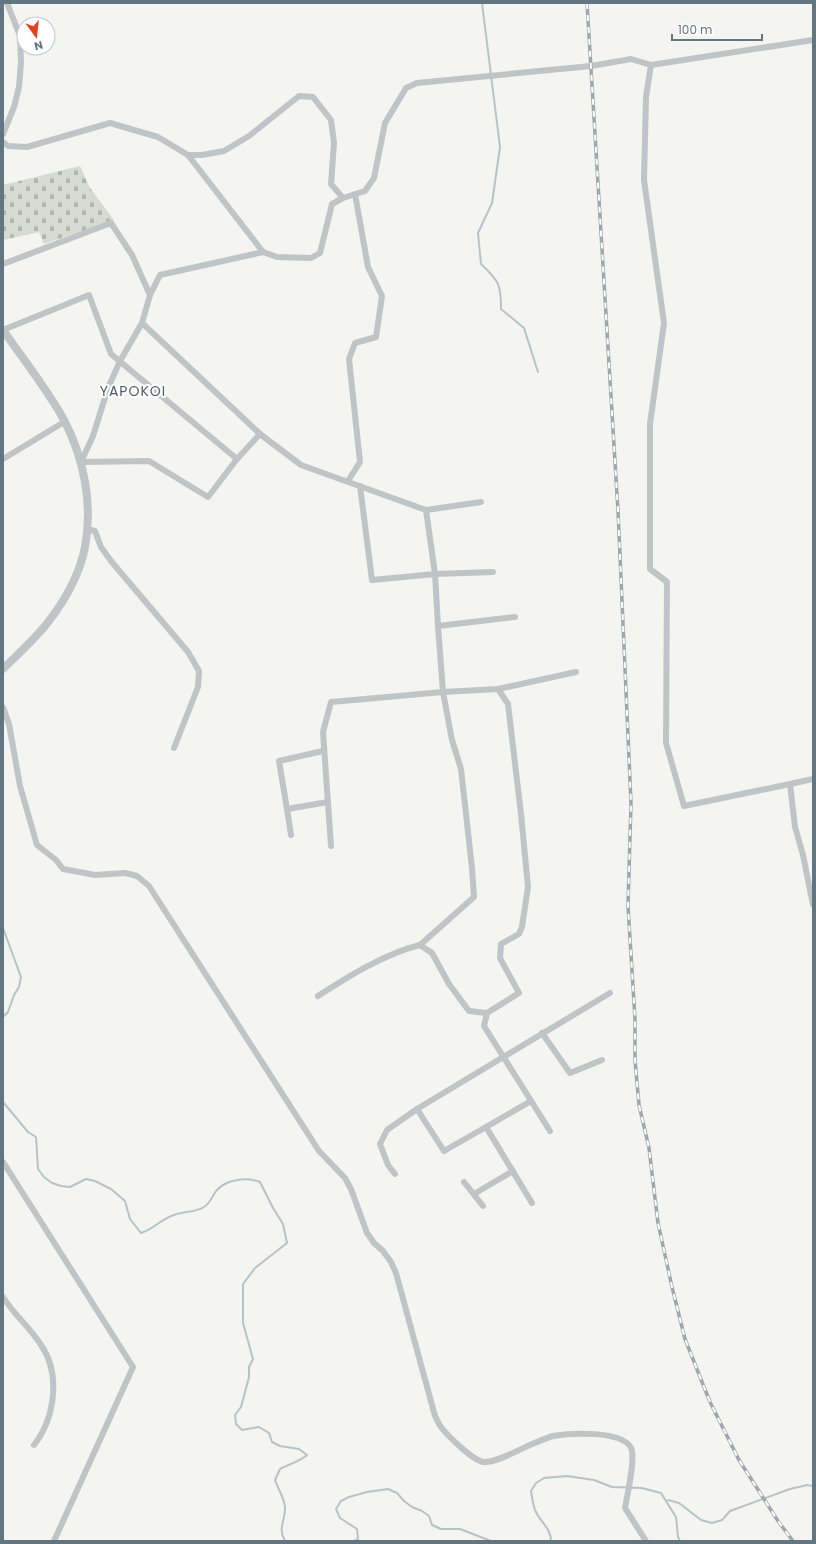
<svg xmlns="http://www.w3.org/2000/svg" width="816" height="1544" font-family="Poppins,sans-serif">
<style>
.cemetery{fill:url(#cemetery-stones)}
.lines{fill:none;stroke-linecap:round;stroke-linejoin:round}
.stream{stroke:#b6c4c7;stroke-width:2}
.minor{stroke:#bfc4c6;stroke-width:6}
.tertiary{stroke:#bfc4c6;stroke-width:8}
.rail-casing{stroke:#9fa7ac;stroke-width:3.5}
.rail{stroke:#fff;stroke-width:2;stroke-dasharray:6;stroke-linecap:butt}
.labels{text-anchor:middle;stroke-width:4;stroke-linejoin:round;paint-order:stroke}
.quarter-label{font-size:14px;letter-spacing:1px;fill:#505e67;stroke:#fff}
</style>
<defs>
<pattern id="cemetery-stones" width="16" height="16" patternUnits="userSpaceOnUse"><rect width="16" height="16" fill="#d5dbd1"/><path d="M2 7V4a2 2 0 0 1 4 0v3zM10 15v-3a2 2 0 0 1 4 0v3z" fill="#b0b6af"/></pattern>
</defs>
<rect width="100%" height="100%" fill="#f4f4f0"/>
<!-- cemetery -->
<path class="cemetery" d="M80,166L90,188L114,220L44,244L39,232L3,240V185Z"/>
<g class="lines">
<!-- stream -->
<g class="stream">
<path d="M482,3L500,147L492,203L478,233L481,264C499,281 501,284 501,309L524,328L538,372"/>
<path d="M3,928L21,977L19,987L14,995L8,1012L3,1017"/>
<path d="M3,1102L28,1132L36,1137L38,1169L44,1177L52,1183L61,1186L70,1187L86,1179L95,1181L111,1189L125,1201L130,1219L141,1233C154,1229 161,1219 174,1215C183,1211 195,1213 204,1207C211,1203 212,1195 217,1190C227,1179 247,1177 260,1182L273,1208L283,1224L287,1243L255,1268L243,1284V1323L253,1359L249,1367V1377L241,1407L235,1415L236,1424L242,1430L259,1427L269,1433L272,1442L280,1446L299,1449L307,1455C299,1462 289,1464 280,1469L275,1480C278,1489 284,1497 285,1507C286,1521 277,1527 285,1541"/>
<path d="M668,1500L679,1503L701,1520L712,1523L722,1520L730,1511L790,1489L807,1485L813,1486"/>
<path d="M354,1541L358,1539L357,1529L340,1518L336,1509L341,1501L349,1497L367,1492L388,1489L397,1493L404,1501L412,1507L422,1511L429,1516L432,1525L441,1529H460L491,1541"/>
<path d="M551,1541C551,1528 540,1522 535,1510C533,1504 532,1498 531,1491L536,1483L544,1478L567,1476L594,1480L612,1487L642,1488L661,1493L676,1517L678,1537L680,1541"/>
</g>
<!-- minor -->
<g class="minor">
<path d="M651,65L646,97L644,180L664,323L650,424V569L667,582L666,743L684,806L790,784L795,827L803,855L813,905"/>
<path d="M3,134L14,107L19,87L21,62L20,36L7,3"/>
<path d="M3,142L8,146L27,147L110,123L158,137L188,155L263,252"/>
<path d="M188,155H202L224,151L249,136L299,96L313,97L331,120L334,143L331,184L343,198"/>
<path d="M3,264L111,223L132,255L150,295"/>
<path d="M142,323L260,434L301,465L426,510L481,502"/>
<path d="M3,330L89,295L111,354L237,459"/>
<path d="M260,434L237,459L208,497L149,461L81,462L93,436L108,388L120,361L142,323L150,295L160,275L263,252L277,257L311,258L320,253L332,204L343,198L365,191L374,178L385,123L406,88L417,83L591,66L631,59L651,65L813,40"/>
<path d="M3,459L64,422"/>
<path d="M348,481L360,462L349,359L355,343L376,337L382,296L368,267L355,194"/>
<path d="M360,486L372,580L435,574L426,510"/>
<path d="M87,529L95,531L101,547L111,561L188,652L199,671L198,687L174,748"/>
<path d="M515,617L438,626L443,692L498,689L576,672"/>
<path d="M438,626L435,574L493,572"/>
<path d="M498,689L508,704L521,814L528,887L522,927L519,934L501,944L500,958L519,993L487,1013L484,1026L550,1131"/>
<path d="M3,707L9,724L20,786L37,845L56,860L63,869L95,875L125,873L137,876L149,886L319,1151L345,1178L351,1189L367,1233L374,1243L383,1251L391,1262L396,1273L435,1416C437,1419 438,1423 441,1427C447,1435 475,1463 485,1462C498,1462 518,1450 530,1445C537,1442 546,1438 553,1436C570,1433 622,1430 631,1448C636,1457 627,1496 625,1508L646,1541"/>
<path d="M790,784L813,779"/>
<path d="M287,809L279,761L323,751"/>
<path d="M291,835L287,809L328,802"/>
<path d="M331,846L323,732L331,702L443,692L452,740L461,769L472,868L474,897L420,945"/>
<path d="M318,996C349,976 384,954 420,945L432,953L449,984L469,1011L487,1013"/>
<path d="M542,1033L570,1073L602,1060"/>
<path d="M531,1101L486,1127L532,1203"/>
<path d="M486,1127L444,1151L417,1109L610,993"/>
<path d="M3,1162L133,1367L54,1541"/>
<path d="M395,1174L388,1165L380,1144L387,1130L417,1109"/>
<path d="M464,1182L483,1206"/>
<path d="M474,1194L513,1171"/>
<path d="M3,1297C14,1315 30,1327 41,1345C61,1374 55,1418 34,1445"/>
</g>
<!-- tertiary -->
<path class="tertiary" d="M3,330C23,359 47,389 64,420C84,458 93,505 85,547C80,573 65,600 49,621C36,638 19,653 3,669"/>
<!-- rail casing -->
<g class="rail-casing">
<path id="rail" d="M587,3L618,511L631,803L628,906L635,1019V1060L639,1105L649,1148L658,1223L672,1287L685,1339L710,1402L739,1460L778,1521L793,1541"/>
</g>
<!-- rail -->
<use href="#rail" class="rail"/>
</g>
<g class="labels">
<!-- quarter labels -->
<g class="quarter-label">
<text x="133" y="396">YAPOKOI</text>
</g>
</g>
<!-- border -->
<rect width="816" height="1544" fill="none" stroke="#627682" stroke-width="8"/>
<!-- north arrow -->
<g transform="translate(36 36) rotate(165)"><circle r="19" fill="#ffffff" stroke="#c0c8cd"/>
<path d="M0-3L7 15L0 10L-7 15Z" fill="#e63f1e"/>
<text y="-6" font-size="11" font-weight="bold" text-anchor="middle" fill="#627682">N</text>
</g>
<!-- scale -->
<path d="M672 34v6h90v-6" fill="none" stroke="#627682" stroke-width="2"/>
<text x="678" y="34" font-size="12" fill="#627682" stroke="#ffffff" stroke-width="3" paint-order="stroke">100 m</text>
</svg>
